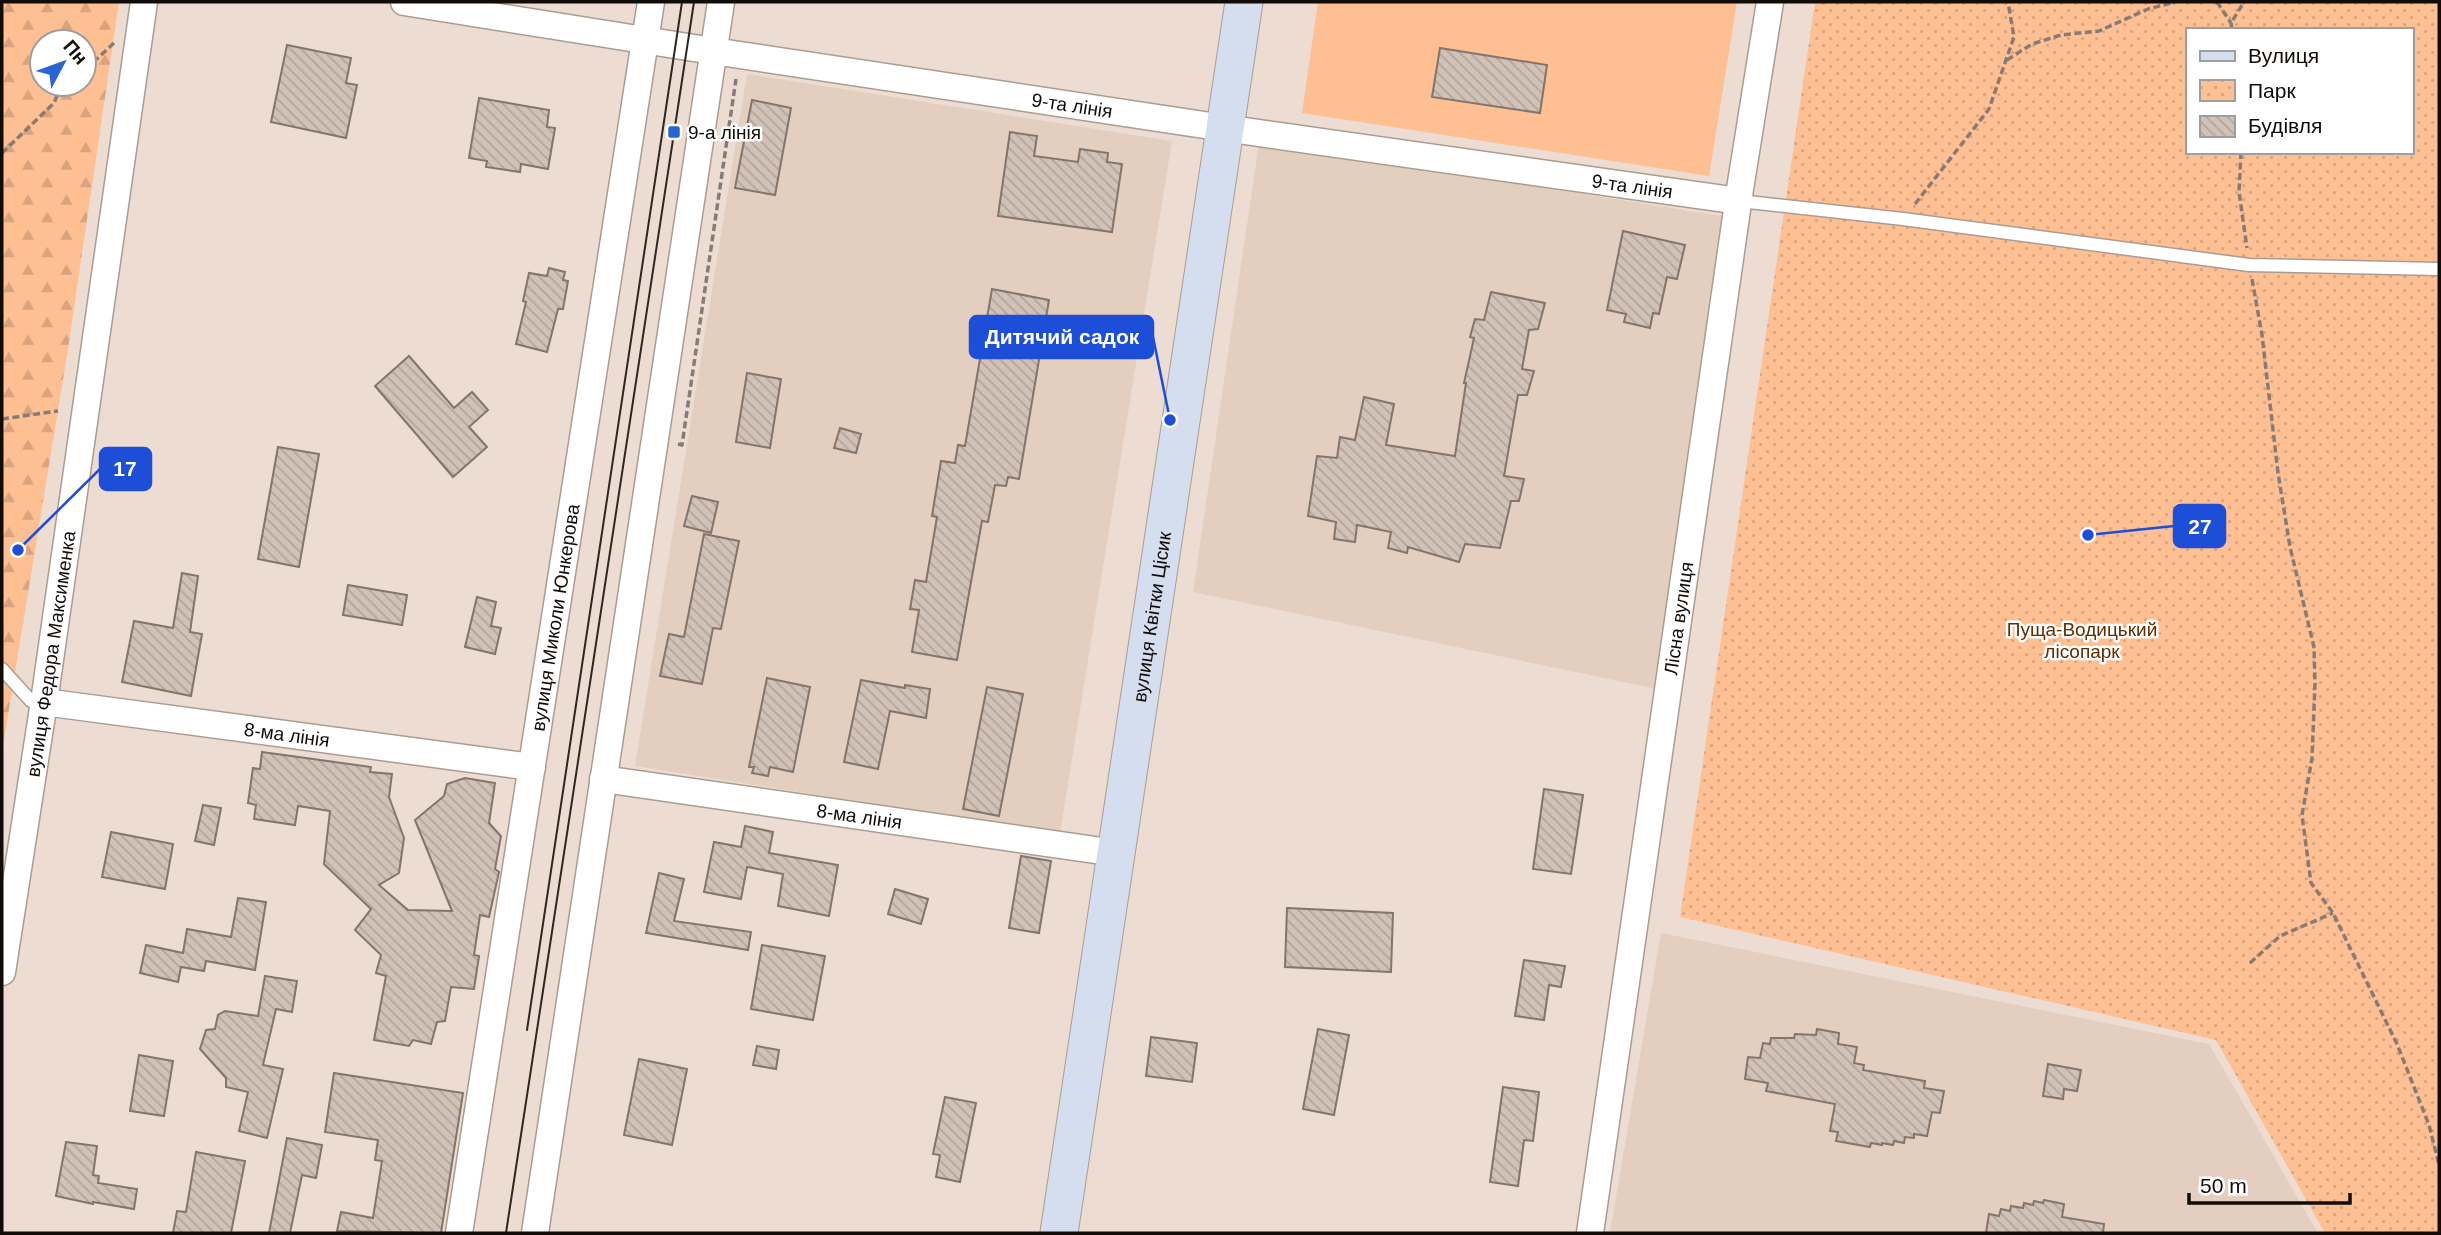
<svg xmlns="http://www.w3.org/2000/svg" width="2441" height="1235" font-family="Arial,sans-serif">
<style>
.built{fill:#e4cebf}
.grass{fill:#febf93}
.forest{fill:url(#forest-firs);fill-rule:evenodd}
.park{fill:url(#park-dots);fill-rule:evenodd}
.building{fill:url(#building-back-hatch);stroke:#83756b;stroke-width:2}
.lines{fill:none;stroke-linecap:round;stroke-linejoin:round}
.lane-casing{stroke:#ab9c93;stroke-width:15}
.street-casing{stroke:#ab9c93;stroke-width:29}
.secondary-casing{stroke:#ab9c93;stroke-width:39}
.path{stroke:#877c75;stroke-width:3.5;stroke-dasharray:7 3.5;stroke-linecap:butt}
.lane{stroke:#fff;stroke-width:12}
.street{stroke:#fff;stroke-width:26}
.secondary{stroke:#d4deef;stroke-width:37}
.tram{stroke:#2d2621;stroke-width:2}
.poi-dot{fill:#2a64d2;stroke:#fff;stroke-width:2.5}
.labels{text-anchor:middle;stroke-width:5;stroke-linejoin:round;paint-order:stroke}
.street-label{font-size:19px;fill:#110c08;stroke:#fff}
.poi-label{font-size:19px;fill:#110c08;stroke:#fff;text-anchor:start}
.park-label{font-size:19px;fill:#602e00;stroke:#fff}
.leader{fill:none;stroke:#1d4ed8;stroke-width:2.5}
.callout-dot{fill:#1d4ed8;stroke:#fff;stroke-width:2.5}
.callout{fill:#1d4ed8;stroke:#1d4ed8;stroke-width:2.5}
.callout-label{font-size:21px;text-anchor:middle;font-weight:bold;fill:#fff}
</style>
<defs>
<pattern id="forest-firs" width="22" height="20" patternUnits="userSpaceOnUse" patternTransform="scale(1.75)"><rect width="22" height="20" fill="#febf93"/><path d="M5 1l3.5 6h-7zM16 11l3.5 6h-7z" fill="#d9a37d"/></pattern>
<pattern id="park-dots" width="8" height="8" patternUnits="userSpaceOnUse" patternTransform="scale(1.75)"><rect width="8" height="8" fill="#febf93"/><path d="M2 2h.1M6 6h.1" fill="none" stroke="#d9a37d" stroke-width="1.8" stroke-linecap="round"/></pattern>
<pattern id="building-back-hatch" width="6" height="6" patternUnits="userSpaceOnUse" patternTransform="scale(1.75)"><rect width="6" height="6" fill="#d1c1b7"/><path d="M-1 5l2 2M0 0l6 6M5-1l2 2" fill="none" stroke="#b2a59c"/></pattern>
</defs>
<rect width="100%" height="100%" fill="#ecdcd2"/>
<!-- built -->
<g class="built">
<path d="M747,74L1172,141L1060,833L635,766Z"/>
<path d="M1259,143L1722,216L1657,689L1193,592Z"/>
<path d="M1661,933L2209,1044L2318,1233H1610Z"/>
</g>
<!-- grass -->
<path class="grass" d="M1318,2H1737L1709,176L1302,113Z"/>
<!-- forest -->
<path class="forest" d="M2,2H119L68,349L2,752ZM42,42H84V84H42Z"/>
<!-- park -->
<path class="park" d="M1815,2H2439V1233H2325L2216,1040L1680,917ZM2187,30H2411V152H2187Z"/>
<!-- building -->
<g class="building">
<path d="M287,45L351,58L346,83L357,85L346,138L271,122Z"/>
<path d="M1440,48L1547,65L1540,113L1432,97Z"/>
<path d="M479,98L549,110L547,127L555,128L548,169L521,164L520,172L486,167L487,161L469,158Z"/>
<path d="M752,100L791,108L775,195L735,188Z"/>
<path d="M1010,132L1037,136L1034,156L1078,162L1080,149L1108,153L1107,162L1122,164L1112,232L998,216Z"/>
<path d="M1623,231L1685,245L1677,279L1667,277L1659,314L1653,313L1650,328L1624,322L1626,314L1607,310Z"/>
<path d="M549,268L565,272L563,280L568,281L563,309H558L547,352L516,344L526,302L523,301L529,273L547,276Z"/>
<path d="M992,289L1049,300L1019,479L1008,477L1006,486L995,485L988,522L982,521L957,660L912,652L919,610L910,609L915,580L926,582L937,517L932,516L941,461L955,463L958,445L965,446Z"/>
<path d="M1491,292L1545,303L1538,329L1529,330L1522,369L1534,371L1527,395H1518L1504,476L1524,479L1519,501H1511L1500,548L1465,544L1459,562L1408,547L1407,553L1388,548L1391,532L1357,525L1355,542L1334,539L1336,522L1308,516L1317,456L1337,458L1340,437L1355,440L1364,397L1394,404L1386,445L1455,456L1466,383H1464L1474,338L1470,337L1475,319L1484,320Z"/>
<path d="M409,356L454,408L472,392L488,410L469,427L487,447L453,477L375,386Z"/>
<path d="M747,373L781,379L770,448L736,442Z"/>
<path d="M840,428L861,434L856,453L834,448Z"/>
<path d="M278,447L319,454L299,567L258,559Z"/>
<path d="M692,496L718,502L711,533L684,526Z"/>
<path d="M704,534L739,541L721,629L713,628L702,684L660,676L669,634L684,637Z"/>
<path d="M182,573L198,576L190,632L202,634L191,696L122,682L134,621L173,628Z"/>
<path d="M348,585L407,595L402,625L343,615Z"/>
<path d="M477,597L496,602L491,626L501,628L495,654L465,647Z"/>
<path d="M767,678L810,687L793,772L770,767L768,776L752,773L754,767H749Z"/>
<path d="M861,680L905,688V685L930,689L926,718L890,711L878,769L844,762Z"/>
<path d="M987,687L1023,694L999,816L963,809Z"/>
<path d="M262,752L371,767L370,772L392,774L389,797L404,838L399,873L379,885L408,910L452,911L415,820L444,796L447,784L465,778L495,783L489,823L501,836L495,869L499,872L489,917L480,915L474,955L479,956L474,989L451,987L445,1021L437,1022L431,1044L413,1040L409,1046L374,1040L386,976L376,973L381,955L355,930L371,909L324,864L330,811L298,806L295,825L254,819L256,805L248,803L253,768L260,769Z"/>
<path d="M1544,789L1583,795L1571,874L1533,869Z"/>
<path d="M203,805L221,808L214,845L195,841Z"/>
<path d="M745,826L773,832L769,853L838,865L829,916L778,906L783,874L747,867L741,899L704,892L714,842L741,847Z"/>
<path d="M111,832L173,844L165,889L102,877Z"/>
<path d="M1021,856L1051,861L1039,933L1009,928Z"/>
<path d="M659,873L684,879L674,921L751,932L748,950L646,933Z"/>
<path d="M895,889L928,899L921,924L888,914Z"/>
<path d="M238,898L266,902L255,970L206,961L204,971L181,967L178,982L140,973L146,945L183,953L187,929L231,937Z"/>
<path d="M1287,908L1393,913L1391,972L1285,967Z"/>
<path d="M762,945L825,956L813,1020L751,1009Z"/>
<path d="M1524,960L1565,966L1561,987L1549,985L1544,1020L1515,1016Z"/>
<path d="M265,976L297,981L292,1012L276,1009L263,1065L283,1069L267,1138L239,1131L248,1092L226,1087V1078L200,1049L206,1030L215,1029L218,1015L225,1011L258,1016Z"/>
<path d="M1318,1029L1349,1035L1334,1115L1303,1109Z"/>
<path d="M1817,1029L1839,1033L1838,1044L1857,1047L1854,1063L1864,1065L1863,1070L1925,1081L1924,1088L1944,1091L1940,1113L1932,1112L1927,1136L1914,1134V1138L1905,1137L1904,1143L1894,1141L1893,1145L1882,1143V1145L1871,1143L1870,1147L1836,1141L1838,1132L1830,1131L1835,1104L1766,1091L1768,1083L1745,1079L1748,1057L1760,1058L1763,1043L1770,1044L1771,1038H1794L1795,1034L1816,1035Z"/>
<path d="M1151,1037L1197,1043L1192,1082L1146,1076Z"/>
<path d="M757,1046L779,1050L776,1069L753,1065Z"/>
<path d="M139,1055L173,1061L164,1116L130,1111Z"/>
<path d="M639,1059L687,1069L672,1145L624,1135Z"/>
<path d="M2048,1064L2081,1070L2077,1091L2064,1089L2063,1099L2043,1096Z"/>
<path d="M334,1073L463,1093L441,1233L337,1231L341,1212L373,1218L382,1161L375,1160L378,1140L325,1132Z"/>
<path d="M1503,1087L1539,1092L1533,1141L1524,1140L1518,1186L1490,1182Z"/>
<path d="M945,1097L976,1103L960,1182L936,1177L940,1155L933,1154Z"/>
<path d="M287,1138L322,1145L316,1178L302,1175L290,1233H269Z"/>
<path d="M66,1142L97,1146L93,1175L99,1176L98,1183L137,1189L134,1209L93,1202V1204L56,1196Z"/>
<path d="M196,1152L245,1161L231,1233H173L177,1211L186,1212Z"/>
<path d="M2044,1200L2064,1204L2062,1217L2104,1224L2103,1233H1986L1989,1214L1999,1216L2001,1209L2010,1211L2011,1206L2023,1208L2024,1203L2033,1205L2034,1201L2043,1203Z"/>
</g>
<g class="lines">
<!-- lane casing -->
<g class="lane-casing">
<g id="lane">
<path d="M1739,201L1903,219L2249,265L2439,269"/>
<path d="M2,669L31,701L44,702"/>
</g>
</g>
<!-- street casing -->
<g class="street-casing">
<g id="street">
<path id="s1" d="M404,2L713,51L1224,128L1739,201"/>
<path id="s2" d="M44,702L532,767"/>
<path id="s3" d="M603,779L1116,853"/>
<path id="s4" d="M2,972L44,702L144,2"/>
<path id="s5" d="M459,1233L651,2"/>
<path d="M535,1233L721,2"/>
<path id="s6" d="M1590,1233L1740,189L1770,2"/>
</g>
</g>
<!-- secondary casing -->
<g class="secondary-casing">
<g id="secondary">
<path id="s7" d="M1059,1233L1244,2"/>
</g>
</g>
<!-- path -->
<g class="path">
<path d="M2217,2L2231,23"/>
<path d="M2232,30L2231,23L2244,2"/>
<path d="M2007,60L2032,44L2061,35L2099,31L2148,9L2175,2"/>
<path d="M84,67L98,58L115,42"/>
<path d="M2241,152L2239,192L2247,248"/>
<path d="M2,153L54,103L62,84"/>
<path d="M1915,204L1989,109L2014,37L2008,2"/>
<path d="M2252,279L2262,335L2278,473L2290,547L2314,647L2315,684L2312,758L2302,815L2311,883L2333,913L2397,1044L2429,1125L2439,1165"/>
<path d="M2,419L58,411"/>
<path d="M678,444L682,445L736,79"/>
<path d="M2250,963L2280,936L2333,913"/>
</g>
<!-- lane -->
<use href="#lane" class="lane"/>
<!-- street -->
<use href="#street" class="street"/>
<!-- secondary -->
<use href="#secondary" class="secondary"/>
<!-- tram -->
<g class="tram">
<path d="M527,1030L682,2"/>
<path d="M506,1233L694,2"/>
</g>
</g>
<!-- markers -->
<rect class="poi-dot" x="667" y="125" width="14" height="14" rx="3.5"/>
<g class="labels">
<!-- street labels -->
<g class="street-label">
<text dy="7" stroke="none"><textPath href="#s1" startOffset="676">9-та лінія</textPath></text>
<text dy="7" stroke="none"><textPath href="#s1" startOffset="1242">9-та лінія</textPath></text>
<text dy="7" stroke="none"><textPath href="#s5" startOffset="623">вулиця Миколи Юнкерова</textPath></text>
<text dy="7" stroke="none"><textPath href="#s7" startOffset="623">вулиця Квітки Цісик</textPath></text>
<text dy="7" stroke="none"><textPath href="#s6" startOffset="621">Лісна вулиця</textPath></text>
<text dy="7" stroke="none"><textPath href="#s4" startOffset="322">вулиця Федора Максименка</textPath></text>
<text dy="7" stroke="none"><textPath href="#s2" startOffset="245">8-ма лінія</textPath></text>
<text dy="7" stroke="none"><textPath href="#s3" startOffset="259">8-ма лінія</textPath></text>
</g>
<!-- poi labels -->
<g class="poi-label">
<text x="688" y="139">9-а лінія</text>
</g>
<!-- park labels -->
<g class="park-label">
<text x="2082" y="636">Пуща-Водицький<tspan x="2082" dy="22">лісопарк</tspan></text>
</g>
</g>
<!-- callouts -->
<path class="leader" d="M1170 420L1153 337M18 550L100 469M2088 535L2174 526"/>
<g class="callout-dot">
<circle cx="1170" cy="420" r="7"/>
<circle cx="18" cy="550" r="7"/>
<circle cx="2088" cy="535" r="7"/>
</g>
<g class="callout">
<rect x="970" y="316" width="183" height="42" rx="7"/>
<rect x="100" y="448" width="51" height="42" rx="7"/>
<rect x="2174" y="505" width="51" height="42" rx="7"/>
</g>
<g class="callout-label">
<text x="1062" y="344">Дитячий садок</text>
<text x="125" y="476">17</text>
<text x="2200" y="534">27</text>
</g>
<!-- border -->
<rect width="2441" height="1235" fill="none" stroke="#110c08" stroke-width="7"/>
<!-- legend -->
<rect x="2186" y="28" width="228" height="126" fill="#ffffff" stroke="#a09e9c" stroke-width="2"/>
<rect x="2200" y="51" width="35" height="10" fill="#d4deef" stroke="#a09e9c" stroke-width="2"/>
<text x="2248" y="63" font-size="21" fill="#110c08">Вулиця</text>
<rect x="2200" y="80" width="35" height="21" fill="url(#park-dots)" stroke="#a09e9c" stroke-width="2"/>
<text x="2248" y="98" font-size="21" fill="#110c08">Парк</text>
<rect x="2200" y="116" width="35" height="21" fill="url(#building-back-hatch)" stroke="#a09e9c" stroke-width="2"/>
<text x="2248" y="133" font-size="21" fill="#110c08">Будівля</text>
<!-- north arrow -->
<g transform="translate(63 63) rotate(49)"><circle r="33" fill="#ffffff" stroke="#a09e9c" stroke-width="2"/>
<path d="M0-5L12 26L0 18L-12 26Z" fill="#2a64d2"/>
<text y="-10" font-size="19" font-weight="bold" text-anchor="middle" fill="#110c08">Пн</text>
</g>
<!-- scale -->
<path d="M2189 1193v10h161v-10" fill="none" stroke="#110c08" stroke-width="3.5"/>
<text x="2200" y="1193" font-size="21" fill="#110c08" stroke="#ffffff" stroke-width="5" paint-order="stroke">50 m</text>
</svg>
